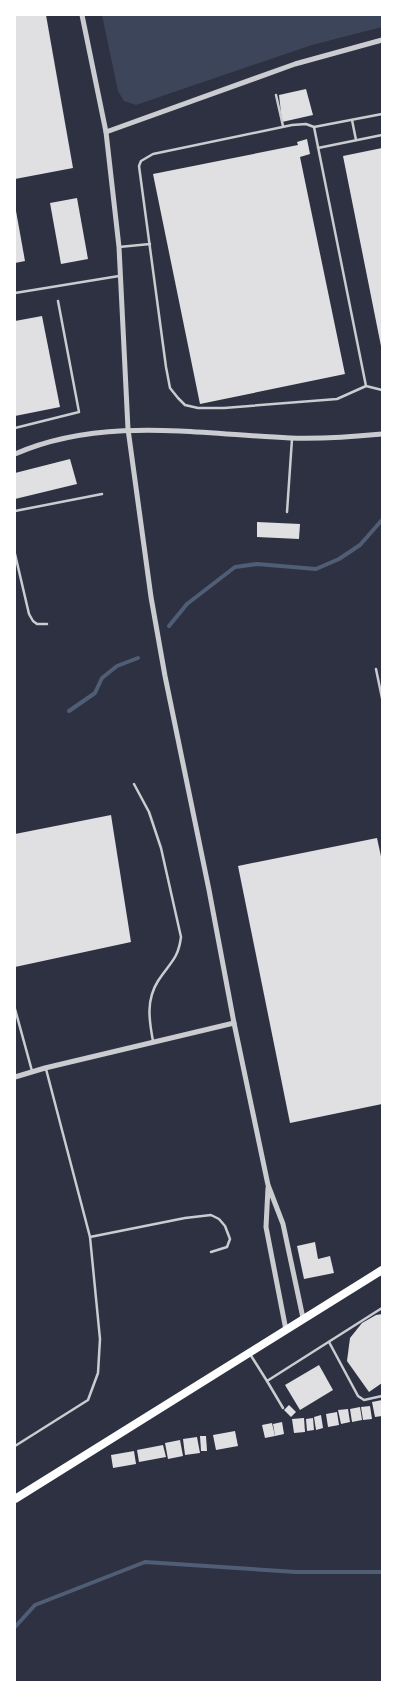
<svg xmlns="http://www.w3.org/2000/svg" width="397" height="1697" font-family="Georgia,serif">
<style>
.green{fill:#3c4559}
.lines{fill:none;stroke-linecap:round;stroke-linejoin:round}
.stream{stroke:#4f5d75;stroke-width:4}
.building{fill:#e0e0e3}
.service{stroke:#caccd0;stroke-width:2.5}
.minor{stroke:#caccd0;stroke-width:5}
.secondary{stroke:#fff;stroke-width:8}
</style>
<rect width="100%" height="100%" fill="#2d3142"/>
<!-- green -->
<path class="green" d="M102,15H382V27L312,45L136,105L124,101L118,91Z"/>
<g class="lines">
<!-- stream -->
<g class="stream">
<path d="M169,626L187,604L235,567L257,564L316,569L339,559L360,545L382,520"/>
<path d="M69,711L95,693L102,678L117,666L138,658"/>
<path d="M15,1627L35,1605L145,1562L296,1572H382"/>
</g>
</g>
<!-- building -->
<g class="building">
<path d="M15,15H46L73,168L15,179Z"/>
<path d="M306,89L313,115L282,122L279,95Z"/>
<path d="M307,139L310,154L300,157L345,374L200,404L153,174L298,145L297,142Z"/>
<path d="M382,148V346H381L343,156Z"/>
<path d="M77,198L88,259L61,264L50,203Z"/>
<path d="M16,211L25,261L15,263V212Z"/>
<path d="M42,316L60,407L15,416V321Z"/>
<path d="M70,459L77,484L15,499V473Z"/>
<path d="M257,522L300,524L299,539L257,537Z"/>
<path d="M111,815L131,942L15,967V834Z"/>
<path d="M377,838L382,861V1104L290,1123L238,866Z"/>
<path d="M315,1242L318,1259L330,1256L334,1273L304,1279L297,1246Z"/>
<path d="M382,1314V1383L369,1392L347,1361L350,1338L362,1323L376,1315Z"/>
<path d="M319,1365L333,1390L300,1410L285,1385Z"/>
<path d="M382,1400V1416L375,1417L372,1402Z"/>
<path d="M289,1405L296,1412L291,1417L284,1410Z"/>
<path d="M370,1406L372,1419L363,1420L361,1407Z"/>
<path d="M360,1407L362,1420L352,1422L350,1409Z"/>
<path d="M348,1409L350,1422L341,1424L338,1410Z"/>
<path d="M337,1412L339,1425L328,1427L326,1414Z"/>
<path d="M321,1415L323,1428L316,1430L314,1417Z"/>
<path d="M304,1418L305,1432L294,1433L292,1419Z"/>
<path d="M313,1418L314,1430L307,1431L306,1419Z"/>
<path d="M282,1422L284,1434L275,1436L273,1424Z"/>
<path d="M272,1423L275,1436L265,1438L262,1425Z"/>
<path d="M235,1431L238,1446L216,1450L213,1435Z"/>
<path d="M200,1436H206L207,1451H201Z"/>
<path d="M197,1437L200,1453L185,1455L183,1439Z"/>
<path d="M180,1440L183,1456L168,1459L165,1443Z"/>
<path d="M163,1445L166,1457L139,1462L137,1450Z"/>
<path d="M134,1451L136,1464L113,1468L111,1455Z"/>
</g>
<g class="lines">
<!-- service -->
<g class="service">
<path d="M276,95L283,126"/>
<path d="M382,114L314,127L306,124L292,125L153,154L141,161L139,166L166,367L170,388L178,398L185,405L198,408H224L337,399L366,386L382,390"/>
<path d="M352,120L356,140"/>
<path d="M314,127L366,386"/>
<path d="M318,148L382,135"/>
<path d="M119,247L150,244"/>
<path d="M15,293L119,276"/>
<path d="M15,428L79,412L58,301"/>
<path d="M15,511L102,494"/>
<path d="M287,512L292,439"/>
<path d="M15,554L29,614L33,621L37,624H47"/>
<path d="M376,669L382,698"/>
<path d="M134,784L149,812L161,848L181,937C178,960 170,962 158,981C146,1000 149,1020 153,1041"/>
<path d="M15,1009L32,1071"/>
<path d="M90,1237L185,1218L211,1215L219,1219L225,1226L230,1239L227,1247L211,1252"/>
<path d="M329,1342L358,1396L364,1400L382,1396"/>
<path d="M250,1354L267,1381L382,1308"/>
<path d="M267,1381L283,1408"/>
<path d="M15,1446L88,1400L98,1373L100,1339L90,1237L46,1069"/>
</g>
<!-- minor -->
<g class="minor">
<path d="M82,15L106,132L119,247L128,429L151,597L165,676L209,890L234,1023L268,1185L283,1224L303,1318"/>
<path d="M106,132L295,64L382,40"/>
<path d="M15,454C102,416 199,434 290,438C321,439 351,437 382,434"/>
<path d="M15,1077L45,1068L234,1023"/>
<path d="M268,1188L266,1227L286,1330"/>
</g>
<!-- secondary -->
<path class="secondary" d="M15,1499L382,1270"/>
</g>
<!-- border -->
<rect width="397" height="1697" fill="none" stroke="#ffffff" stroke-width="32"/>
</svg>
